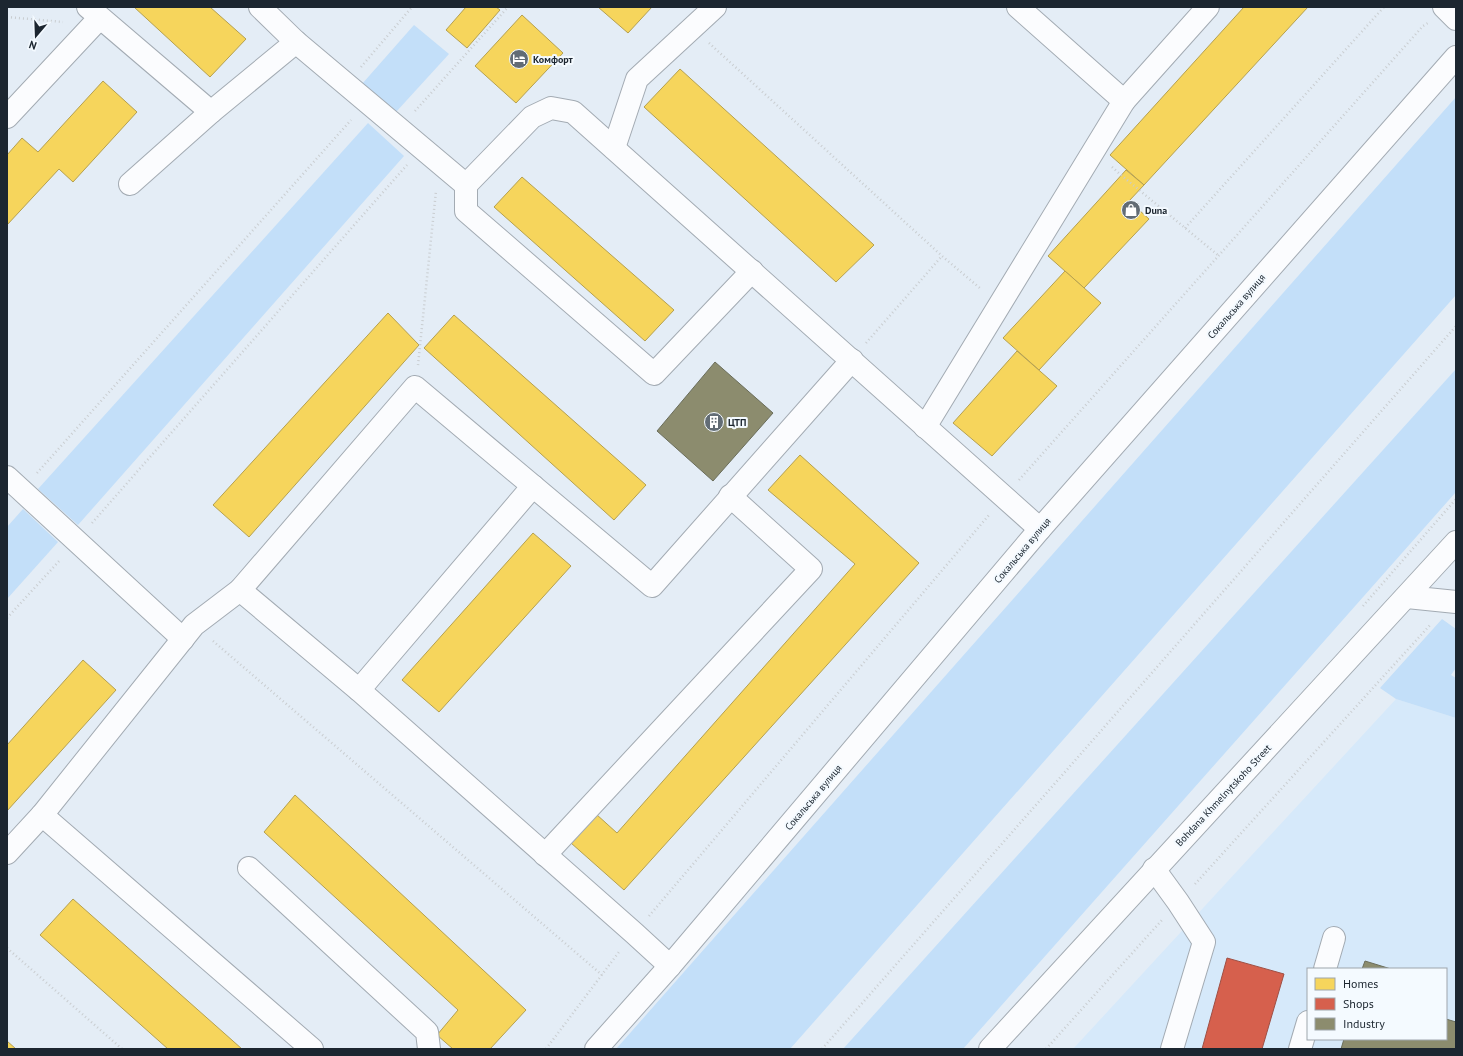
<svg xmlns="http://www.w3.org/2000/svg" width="1463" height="1056" font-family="'PT Sans',sans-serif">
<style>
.built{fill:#d6e9fa;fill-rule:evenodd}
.green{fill:#c3dff9}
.homes{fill:#f6d55c;stroke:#b5a04f}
.shops{fill:#d6604d;stroke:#9e4f44}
.industry{fill:#8c8c6e;stroke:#6a6d5b}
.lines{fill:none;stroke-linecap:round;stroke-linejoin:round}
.minor-casing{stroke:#a3abb3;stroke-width:24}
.path{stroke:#c9cdd0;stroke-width:2.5;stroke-dasharray:1 3;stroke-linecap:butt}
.minor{stroke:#fbfcfe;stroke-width:22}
.labels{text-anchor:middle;stroke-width:4;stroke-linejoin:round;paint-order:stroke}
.poi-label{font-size:10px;font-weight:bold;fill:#1c2630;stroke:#f4faff;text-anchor:start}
.street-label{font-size:10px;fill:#1c2630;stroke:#f4faff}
</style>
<rect width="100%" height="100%" fill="#e4edf6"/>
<!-- built -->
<path class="built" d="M1396,699L1456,718V1049H1073ZM1308,969H1446V1039H1308Z"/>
<!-- green -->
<g class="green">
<path d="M414,25L449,54L396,112L362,84Z"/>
<path d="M1456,97V295L790,1049H616Z"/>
<path d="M368,123L404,156L78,525L38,489Z"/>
<path d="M1456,369V492L963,1049H843Z"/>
<path d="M23,509L58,542L7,599V527Z"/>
<path d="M1442,619L1456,629V668L1451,675L1456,678V718L1396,699L1380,688Z"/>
</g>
<!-- homes -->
<g class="homes">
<path d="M134,7H210L246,39L210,77Z"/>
<path d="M466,7H496L500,10L467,48L446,30Z"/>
<path d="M598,7H652L628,33Z"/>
<path d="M1244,7H1308L1144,185L1110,155Z"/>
<path d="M522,15L563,53L516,103L475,66Z"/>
<path d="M680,69L874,245L836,282L644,107Z"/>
<path d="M103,81L137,112L73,182L59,169L7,225V155L22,138L38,152Z"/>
<path d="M1126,170L1144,185L1129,201L1149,219L1084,288L1048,256Z"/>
<path d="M522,177L674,310L645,341L494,207Z"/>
<path d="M1065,271L1101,303L1039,370L1003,338Z"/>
<path d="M388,313L419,345L249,537L213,505Z"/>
<path d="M454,315L646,485L614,520L424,348Z"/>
<path d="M1017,351L1057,386L992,456L953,423Z"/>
<path d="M800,455L919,563L624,890L571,843L596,814L617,833L855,564L768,490Z"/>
<path d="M533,533L571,566L439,712L402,680Z"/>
<path d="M83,660L116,690L7,811V745Z"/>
<path d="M295,795L526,1010L490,1049H453L437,1035L458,1010L264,832Z"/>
<path d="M73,899L242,1049H168L40,935Z"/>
<path d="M7,1041L16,1049H7Z"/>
</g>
<!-- shops -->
<path class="shops" d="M1227,958L1284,974L1262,1049H1202Z"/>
<!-- industry -->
<g class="industry">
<path d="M715,362L773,413L713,481L657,431Z"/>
<path d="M1365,961L1391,969H1362Z"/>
<path d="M1446,1019L1456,1022V1049H1341L1344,1039H1446Z"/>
</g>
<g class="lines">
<!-- minor casing -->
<g class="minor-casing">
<g id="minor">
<path d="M88,7L211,112L296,42"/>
<path d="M260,7L296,42L466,185L532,117L551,108L573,112L1040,529"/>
<path d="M1018,7L1124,101L1208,7"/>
<path d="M1444,7L1456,19"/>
<path d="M7,117L93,25L101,19"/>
<path d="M614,148L637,79L715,7"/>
<path d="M130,184L211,112"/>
<path d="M466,185V211L654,374L752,271"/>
<path d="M925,427L1124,101"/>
<path d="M7,477L183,639"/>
<path d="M240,590L359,690L634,933L670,966"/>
<path d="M1407,597L1456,602"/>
<path d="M359,690L533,486"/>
<path d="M42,815L312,1049"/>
<path d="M7,853L42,815L194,625L240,590L415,387L652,586L852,360"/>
<path d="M545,855L811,569L730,496"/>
<path d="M249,868L427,1032L429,1049"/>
<path d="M1154,869L1178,902L1204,942L1172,1049"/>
<path d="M1325,969L1334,938"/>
<path d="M596,1049L670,966L1040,529L1456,57"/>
<path d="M990,1049L1456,542"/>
<path d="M1300,1049L1308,1022"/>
</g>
</g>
<!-- path -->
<g class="path">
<path d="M7,17L63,22"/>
<path d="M709,43L942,256L981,289"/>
<path d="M361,67L412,7"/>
<path d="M415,111L508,7"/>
<path d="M1112,167L1121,175L1219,256"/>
<path d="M1185,228L1384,7"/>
<path d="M866,343L942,256"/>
<path d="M418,365L436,191"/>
<path d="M37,473L351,120"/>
<path d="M1019,480L1423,26L1428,23"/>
<path d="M92,523L407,165"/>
<path d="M1363,606L1456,499"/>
<path d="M7,618L61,559"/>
<path d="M213,641L602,975"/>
<path d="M1195,884L1431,624"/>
<path d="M649,916L989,515"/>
<path d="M7,948L122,1049"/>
<path d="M546,1049L619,952"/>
<path d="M822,1049L1456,326"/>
<path d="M1046,1049L1162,920"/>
</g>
<!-- minor -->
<use href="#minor" class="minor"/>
</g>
<!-- icons -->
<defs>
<g id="hotel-disc" transform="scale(1)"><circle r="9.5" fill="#626c75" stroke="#f4faff"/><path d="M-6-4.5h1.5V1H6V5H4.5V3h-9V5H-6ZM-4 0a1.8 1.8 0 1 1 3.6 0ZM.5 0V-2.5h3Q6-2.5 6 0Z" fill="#fff"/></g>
<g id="shop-disc" transform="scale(1)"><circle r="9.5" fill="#626c75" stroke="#f4faff"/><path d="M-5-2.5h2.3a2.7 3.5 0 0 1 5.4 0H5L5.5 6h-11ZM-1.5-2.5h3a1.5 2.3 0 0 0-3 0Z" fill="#fff"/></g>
<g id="building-disc" transform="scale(1)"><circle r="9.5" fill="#626c75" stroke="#f4faff"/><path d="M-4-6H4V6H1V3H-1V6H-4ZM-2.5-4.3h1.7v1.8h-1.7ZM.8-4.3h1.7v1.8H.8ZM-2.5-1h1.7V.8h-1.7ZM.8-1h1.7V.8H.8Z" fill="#fff"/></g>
</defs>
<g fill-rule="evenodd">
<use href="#hotel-disc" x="519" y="59"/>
<use href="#shop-disc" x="1131" y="210"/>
<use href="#building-disc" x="714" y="422"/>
</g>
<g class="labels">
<!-- poi labels -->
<g class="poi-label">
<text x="533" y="63">Комфорт</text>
<text x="1145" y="214">Duna</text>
<text x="728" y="426">ЦТП</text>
</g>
<!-- street labels -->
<g class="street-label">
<text transform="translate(1236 306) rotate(-49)" y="4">Сокальська вулиця</text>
<text transform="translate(1022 550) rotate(-50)" y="4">Сокальська вулиця</text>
<text transform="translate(1223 795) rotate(-47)" y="4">Bohdana Khmelnytskoho Street</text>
<text transform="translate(813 797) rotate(-50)" y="4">Сокальська вулиця</text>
</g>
</g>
<!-- border -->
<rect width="1463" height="1056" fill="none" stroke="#1c2630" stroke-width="16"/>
<!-- legend -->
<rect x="1307" y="968" width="140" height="72" fill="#f4faff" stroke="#9ea5ac"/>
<rect x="1315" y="978" width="20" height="12" fill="#f6d55c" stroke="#9ea5ac"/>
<text x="1343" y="988" font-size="12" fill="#1c2630">Homes</text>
<rect x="1315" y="998" width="20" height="12" fill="#d6604d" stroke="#9ea5ac"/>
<text x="1343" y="1008" font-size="12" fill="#1c2630">Shops</text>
<rect x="1315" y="1018" width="20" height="12" fill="#8c8c6e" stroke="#9ea5ac"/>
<text x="1343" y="1028" font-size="12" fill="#1c2630">Industry</text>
<!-- north arrow -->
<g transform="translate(36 36) rotate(199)" stroke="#f4faff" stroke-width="3" paint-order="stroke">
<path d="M0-3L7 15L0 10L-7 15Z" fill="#1c2630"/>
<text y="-6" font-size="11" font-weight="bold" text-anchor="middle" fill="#1c2630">N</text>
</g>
</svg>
